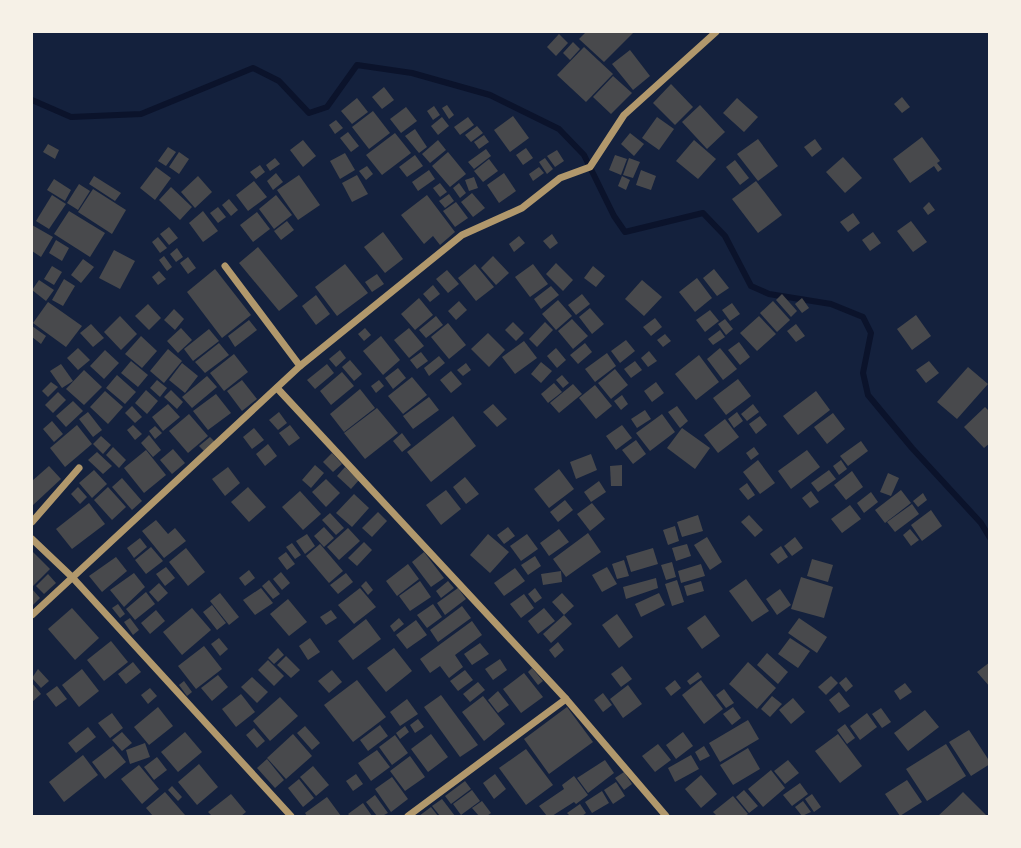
<svg xmlns="http://www.w3.org/2000/svg" width="1021" height="848" font-family="Ubuntu,sans-serif">
<style>
.lines{fill:none;stroke-linecap:round;stroke-linejoin:round}
.stream{stroke:#0b132b;stroke-width:6}
.building{fill:#48494c}
.minor{stroke:#b1986c;stroke-width:7}
</style>
<rect width="100%" height="100%" fill="#14213d"/>
<g class="lines">
<!-- stream -->
<path class="stream" d="M32,100L71,117L141,114L253,68L279,81L309,113L327,107L357,65L412,73L490,95L559,129L584,155L614,216L625,232L703,213L725,236L751,286L769,294L831,304L863,317L871,333L863,373L868,395L912,448L981,523L990,538"/>
</g>
<!-- building -->
<g class="building">
<path d="M586,32H634L604,62L579,39Z"/>
<path d="M559,34L568,43L556,56L547,47Z"/>
<path d="M573,42L580,49L570,60L563,53Z"/>
<path d="M584,47L613,74L586,102L557,75Z"/>
<path d="M630,50L650,76L633,90L612,64Z"/>
<path d="M613,76L632,93L611,114L593,97Z"/>
<path d="M671,84L693,107L675,125L653,103Z"/>
<path d="M384,87L394,100L382,109L372,97Z"/>
<path d="M902,97L910,107L902,113L894,104Z"/>
<path d="M357,98L368,112L352,124L341,111Z"/>
<path d="M737,98L758,117L744,132L723,113Z"/>
<path d="M447,105L454,115L449,119L442,108Z"/>
<path d="M700,105L725,132L707,149L682,122Z"/>
<path d="M434,106L440,115L433,120L427,111Z"/>
<path d="M406,107L417,121L401,133L390,119Z"/>
<path d="M373,111L390,133L369,149L352,127Z"/>
<path d="M513,116L529,138L510,152L494,130Z"/>
<path d="M442,117L449,126L438,135L431,126Z"/>
<path d="M468,117L474,125L460,135L454,127Z"/>
<path d="M657,117L674,129L659,150L642,138Z"/>
<path d="M336,120L343,128L335,134L329,125Z"/>
<path d="M477,126L483,133L471,142L465,135Z"/>
<path d="M415,129L427,147L419,153L405,136Z"/>
<path d="M348,132L359,146L351,152L340,138Z"/>
<path d="M395,133L411,153L382,175L366,155Z"/>
<path d="M630,133L644,144L634,156L621,144Z"/>
<path d="M484,135L489,142L479,149L474,142Z"/>
<path d="M922,137L940,161L937,163L942,169L938,172L934,166L910,183L893,159Z"/>
<path d="M758,139L778,166L758,181L737,154Z"/>
<path d="M815,139L822,149L812,157L804,147Z"/>
<path d="M303,140L316,156L303,167L290,150Z"/>
<path d="M438,140L446,150L430,163L422,154Z"/>
<path d="M694,140L716,159L698,179L676,161Z"/>
<path d="M48,144L59,150L55,159L43,152Z"/>
<path d="M168,147L176,152L166,166L158,161Z"/>
<path d="M526,148L533,158L523,165L516,155Z"/>
<path d="M486,149L491,156L474,169L468,162Z"/>
<path d="M557,150L564,161L555,167L547,156Z"/>
<path d="M179,152L189,159L179,174L169,167Z"/>
<path d="M448,152L466,174L450,187L432,166Z"/>
<path d="M345,153L355,170L340,179L330,161Z"/>
<path d="M415,155L423,166L407,177L399,167Z"/>
<path d="M615,155L627,159L621,175L609,170Z"/>
<path d="M843,157L862,178L845,193L826,172Z"/>
<path d="M275,158L280,164L270,171L266,165Z"/>
<path d="M545,158L553,169L547,174L539,162Z"/>
<path d="M629,158L640,162L633,178L623,175Z"/>
<path d="M489,159L498,171L483,182L474,171Z"/>
<path d="M735,160L749,178L740,185L726,167Z"/>
<path d="M260,165L265,172L256,179L250,172Z"/>
<path d="M367,166L373,174L366,180L359,171Z"/>
<path d="M156,167L171,178L155,200L140,188Z"/>
<path d="M539,167L544,173L533,181L529,174Z"/>
<path d="M429,170L435,179L418,191L412,182Z"/>
<path d="M641,170L656,176L651,190L636,185Z"/>
<path d="M276,173L283,182L273,190L267,181Z"/>
<path d="M504,173L516,191L499,203L487,185Z"/>
<path d="M299,175L320,205L298,220L277,190Z"/>
<path d="M357,175L368,194L352,202L342,183Z"/>
<path d="M94,176L121,193L115,201L89,184Z"/>
<path d="M198,176L212,192L195,208L181,192Z"/>
<path d="M622,176L630,180L626,190L618,186Z"/>
<path d="M474,177L478,188L469,191L465,180Z"/>
<path d="M54,179L71,190L65,201L47,190Z"/>
<path d="M254,181L267,197L248,211L236,195Z"/>
<path d="M756,181L782,215L758,233L732,199Z"/>
<path d="M440,183L447,192L440,197L433,188Z"/>
<path d="M459,183L466,193L460,198L453,188Z"/>
<path d="M79,184L90,191L78,210L67,203Z"/>
<path d="M171,187L192,207L180,220L159,200Z"/>
<path d="M93,189L126,210L112,234L78,212Z"/>
<path d="M472,193L485,208L473,217L461,202Z"/>
<path d="M449,194L454,201L445,208L439,201Z"/>
<path d="M52,195L66,204L49,229L36,221Z"/>
<path d="M276,195L292,215L274,229L259,209Z"/>
<path d="M427,195L455,232L440,245L433,236L424,244L401,215Z"/>
<path d="M229,199L238,210L231,216L222,205Z"/>
<path d="M456,202L468,218L455,227L443,211Z"/>
<path d="M929,202L935,210L928,215L923,208Z"/>
<path d="M218,207L226,217L218,223L210,213Z"/>
<path d="M69,211L105,233L90,257L54,234Z"/>
<path d="M203,211L218,231L203,242L189,223Z"/>
<path d="M257,212L270,229L253,242L240,225Z"/>
<path d="M853,213L860,223L848,232L840,222Z"/>
<path d="M287,221L294,230L281,240L274,231Z"/>
<path d="M911,221L927,242L913,252L897,231Z"/>
<path d="M32,225L53,237L41,257L32,251Z"/>
<path d="M169,227L178,238L169,245L160,234Z"/>
<path d="M383,232L403,259L385,273L364,247Z"/>
<path d="M873,232L881,243L870,251L862,240Z"/>
<path d="M552,234L558,243L550,249L543,241Z"/>
<path d="M519,236L525,243L514,252L509,244Z"/>
<path d="M158,237L167,248L160,253L152,242Z"/>
<path d="M56,240L69,248L62,261L49,253Z"/>
<path d="M258,247L298,296L279,311L239,263Z"/>
<path d="M177,248L183,257L176,262L170,254Z"/>
<path d="M114,250L135,261L120,289L99,278Z"/>
<path d="M164,256L172,267L167,271L159,260Z"/>
<path d="M493,256L509,273L496,285L481,268Z"/>
<path d="M188,257L196,268L188,274L180,263Z"/>
<path d="M83,259L94,267L81,283L71,275Z"/>
<path d="M556,263L573,280L563,291L546,274Z"/>
<path d="M345,264L368,293L337,316L315,287Z"/>
<path d="M475,264L494,287L476,301L458,278Z"/>
<path d="M533,264L548,284L530,297L515,277Z"/>
<path d="M52,266L62,272L54,285L44,279Z"/>
<path d="M593,266L605,276L596,287L584,278Z"/>
<path d="M215,269L251,315L222,338L187,292Z"/>
<path d="M714,269L729,288L717,296L703,278Z"/>
<path d="M447,270L459,284L448,293L436,279Z"/>
<path d="M159,271L166,279L158,285L152,277Z"/>
<path d="M377,274L384,284L372,292L365,282Z"/>
<path d="M697,278L712,298L695,312L679,292Z"/>
<path d="M64,279L75,286L63,306L52,300Z"/>
<path d="M39,280L54,290L46,301L32,290Z"/>
<path d="M642,280L662,297L644,316L625,299Z"/>
<path d="M433,285L440,294L430,302L423,294Z"/>
<path d="M551,286L559,295L541,309L534,299Z"/>
<path d="M582,294L590,304L576,315L568,305Z"/>
<path d="M782,294L797,311L791,317L776,300Z"/>
<path d="M316,295L330,314L316,325L302,306Z"/>
<path d="M419,298L433,315L415,330L401,314Z"/>
<path d="M802,298L809,308L802,313L795,304Z"/>
<path d="M558,300L572,316L556,330L542,314Z"/>
<path d="M459,301L467,310L456,320L448,311Z"/>
<path d="M773,301L790,320L777,332L760,313Z"/>
<path d="M48,302L82,326L66,347L33,323Z"/>
<path d="M732,303L740,314L730,321L722,310Z"/>
<path d="M148,304L161,318L149,330L135,316Z"/>
<path d="M590,308L604,324L592,334L579,317Z"/>
<path d="M174,309L184,319L175,330L164,320Z"/>
<path d="M710,310L719,321L705,332L696,320Z"/>
<path d="M916,315L931,336L912,350L897,329Z"/>
<path d="M120,316L137,334L121,350L104,332Z"/>
<path d="M436,316L443,325L426,338L419,330Z"/>
<path d="M759,316L776,334L757,351L740,333Z"/>
<path d="M655,318L662,327L651,336L643,327Z"/>
<path d="M572,319L588,336L573,349L558,331Z"/>
<path d="M725,319L733,329L726,335L718,324Z"/>
<path d="M249,320L257,330L235,347L228,336Z"/>
<path d="M513,322L524,333L516,341L505,330Z"/>
<path d="M545,322L553,330L537,347L529,339Z"/>
<path d="M448,323L466,345L449,359L431,337Z"/>
<path d="M91,324L104,338L93,347L80,333Z"/>
<path d="M796,324L805,336L796,342L787,331Z"/>
<path d="M32,326L46,336L41,344L32,337Z"/>
<path d="M181,328L192,340L178,353L167,341Z"/>
<path d="M365,328L371,335L364,341L358,334Z"/>
<path d="M409,328L424,346L409,358L394,340Z"/>
<path d="M209,329L219,341L193,361L184,349Z"/>
<path d="M720,330L725,337L713,345L708,339Z"/>
<path d="M488,333L505,350L489,367L471,349Z"/>
<path d="M665,334L671,341L663,347L657,340Z"/>
<path d="M141,336L157,351L142,368L125,354Z"/>
<path d="M381,336L400,360L383,375L363,351Z"/>
<path d="M626,340L635,351L620,363L611,351Z"/>
<path d="M524,341L537,358L515,374L502,357Z"/>
<path d="M739,342L750,357L740,365L728,350Z"/>
<path d="M219,343L229,355L205,373L195,362Z"/>
<path d="M585,343L592,352L578,364L570,355Z"/>
<path d="M78,348L90,360L78,370L67,358Z"/>
<path d="M556,348L566,360L557,368L547,356Z"/>
<path d="M720,348L737,369L723,380L707,359Z"/>
<path d="M168,349L182,361L164,383L150,371Z"/>
<path d="M105,350L119,363L104,379L90,366Z"/>
<path d="M340,350L346,358L336,367L329,359Z"/>
<path d="M649,351L657,361L648,367L641,358Z"/>
<path d="M421,352L428,361L417,369L410,360Z"/>
<path d="M607,353L616,366L595,382L585,369Z"/>
<path d="M234,354L248,372L224,391L210,373Z"/>
<path d="M699,355L719,382L696,400L675,374Z"/>
<path d="M439,356L445,363L429,376L424,368Z"/>
<path d="M350,360L362,374L354,381L342,367Z"/>
<path d="M131,361L148,375L138,387L121,373Z"/>
<path d="M635,361L642,370L631,378L624,369Z"/>
<path d="M929,361L939,373L926,383L916,370Z"/>
<path d="M541,362L552,371L541,383L531,374Z"/>
<path d="M182,363L198,376L185,393L169,380Z"/>
<path d="M466,363L471,370L463,376L457,370Z"/>
<path d="M61,364L73,381L62,388L50,371Z"/>
<path d="M327,364L334,373L315,389L307,380Z"/>
<path d="M968,367L988,384L957,419L937,402Z"/>
<path d="M398,368L406,378L393,389L385,378Z"/>
<path d="M615,369L628,385L611,399L598,383Z"/>
<path d="M84,370L102,387L84,405L66,389Z"/>
<path d="M451,371L462,384L451,393L440,380Z"/>
<path d="M342,372L354,386L331,405L320,391Z"/>
<path d="M117,375L136,392L125,404L106,388Z"/>
<path d="M562,375L569,383L563,388L556,380Z"/>
<path d="M207,376L217,387L192,408L182,397Z"/>
<path d="M412,377L427,395L403,414L388,396Z"/>
<path d="M738,379L751,396L726,415L713,398Z"/>
<path d="M157,380L167,388L160,397L150,388Z"/>
<path d="M242,380L257,399L242,411L227,391Z"/>
<path d="M379,380L384,386L376,393L371,386Z"/>
<path d="M51,382L58,387L48,397L42,391Z"/>
<path d="M656,382L664,393L652,402L644,391Z"/>
<path d="M554,383L562,392L548,403L541,394Z"/>
<path d="M573,384L582,394L559,413L550,403Z"/>
<path d="M595,385L612,406L596,419L579,398Z"/>
<path d="M360,389L375,408L344,432L330,414Z"/>
<path d="M146,390L158,401L147,414L135,403Z"/>
<path d="M171,390L183,402L177,409L164,397Z"/>
<path d="M105,391L123,407L108,424L90,407Z"/>
<path d="M816,391L830,410L798,435L783,416Z"/>
<path d="M58,392L66,400L53,413L45,405Z"/>
<path d="M216,394L231,413L208,430L193,411Z"/>
<path d="M622,395L628,404L621,410L614,401Z"/>
<path d="M429,397L439,410L413,429L403,416Z"/>
<path d="M73,401L83,411L66,427L56,416Z"/>
<path d="M168,404L180,417L163,431L152,417Z"/>
<path d="M493,404L507,419L497,427L483,412Z"/>
<path d="M753,404L759,412L747,421L741,414Z"/>
<path d="M132,406L142,417L135,423L125,413Z"/>
<path d="M677,406L688,421L680,428L668,412Z"/>
<path d="M985,407L990,412V443L984,448L964,427Z"/>
<path d="M377,408L398,433L365,459L344,433Z"/>
<path d="M645,410L651,419L637,428L631,419Z"/>
<path d="M88,412L102,430L93,437L79,419Z"/>
<path d="M279,412L287,423L278,430L269,420Z"/>
<path d="M737,412L743,421L734,428L728,419Z"/>
<path d="M833,413L845,429L827,444L814,427Z"/>
<path d="M189,414L208,436L188,453L169,431Z"/>
<path d="M662,414L675,432L650,451L636,433Z"/>
<path d="M453,416L476,446L431,482L407,452Z"/>
<path d="M760,416L767,425L756,434L749,424Z"/>
<path d="M725,419L739,437L718,453L704,435Z"/>
<path d="M52,421L63,434L54,442L43,429Z"/>
<path d="M77,425L92,444L65,467L50,448Z"/>
<path d="M133,425L142,434L135,440L127,430Z"/>
<path d="M290,425L300,438L289,446L279,433Z"/>
<path d="M622,425L632,438L616,450L606,436Z"/>
<path d="M155,426L162,433L155,439L149,431Z"/>
<path d="M254,428L264,440L252,449L243,437Z"/>
<path d="M682,428L710,448L695,469L667,448Z"/>
<path d="M402,433L411,445L402,452L393,441Z"/>
<path d="M149,435L161,450L153,457L141,443Z"/>
<path d="M101,436L111,445L103,454L93,444Z"/>
<path d="M210,437L215,442L204,451L199,446Z"/>
<path d="M636,440L646,454L633,464L622,450Z"/>
<path d="M861,441L868,451L848,466L840,456Z"/>
<path d="M268,444L277,456L265,466L256,454Z"/>
<path d="M113,447L126,460L119,468L106,455Z"/>
<path d="M754,447L759,454L751,460L746,453Z"/>
<path d="M173,449L185,463L172,474L160,460Z"/>
<path d="M146,450L166,475L144,493L124,468Z"/>
<path d="M807,450L820,467L791,489L778,471Z"/>
<path d="M97,452L112,466L103,474L88,460Z"/>
<path d="M332,453L342,464L333,472L323,462Z"/>
<path d="M591,454L597,470L576,479L570,462Z"/>
<path d="M758,460L775,483L760,494L743,472Z"/>
<path d="M841,460L847,469L839,475L833,466Z"/>
<path d="M315,465L324,473L311,488L302,480Z"/>
<path d="M622,465V486H611L610,466Z"/>
<path d="M49,466L61,479L32,506V481Z"/>
<path d="M228,467L240,483L225,496L212,479Z"/>
<path d="M345,467L359,480L351,489L337,476Z"/>
<path d="M559,469L574,489L549,508L534,489Z"/>
<path d="M94,470L107,484L92,498L79,483Z"/>
<path d="M829,470L836,479L818,492L811,483Z"/>
<path d="M852,471L863,487L846,500L834,485Z"/>
<path d="M888,473L899,478L891,496L880,492Z"/>
<path d="M465,477L479,494L466,504L453,487Z"/>
<path d="M122,478L142,501L132,510L112,487Z"/>
<path d="M326,479L340,493L326,507L312,492Z"/>
<path d="M599,481L606,492L591,502L584,492Z"/>
<path d="M747,483L755,495L748,500L739,489Z"/>
<path d="M78,487L87,497L80,504L71,494Z"/>
<path d="M108,487L126,507L112,520L94,500Z"/>
<path d="M248,487L266,507L249,522L231,502Z"/>
<path d="M446,490L461,509L441,525L426,505Z"/>
<path d="M901,490L911,503L885,523L875,510Z"/>
<path d="M300,491L321,514L303,530L282,507Z"/>
<path d="M811,491L819,502L810,508L802,498Z"/>
<path d="M871,492L878,502L864,513L857,503Z"/>
<path d="M923,493L927,500L918,507L913,501Z"/>
<path d="M354,494L369,508L352,527L336,513Z"/>
<path d="M565,500L573,510L558,522L550,512Z"/>
<path d="M89,503L105,524L72,549L56,529Z"/>
<path d="M592,503L605,519L590,531L577,514Z"/>
<path d="M912,504L919,514L895,532L887,522Z"/>
<path d="M850,505L861,519L842,533L831,519Z"/>
<path d="M931,510L942,526L922,541L911,525Z"/>
<path d="M378,512L387,521L372,537L362,528Z"/>
<path d="M330,513L344,528L336,535L322,520Z"/>
<path d="M698,515L703,531L682,537L677,522Z"/>
<path d="M749,515L763,530L755,537L741,522Z"/>
<path d="M156,520L168,534L175,528L186,541L164,558L142,531Z"/>
<path d="M675,526L679,541L668,545L663,530Z"/>
<path d="M324,527L334,538L324,547L314,536Z"/>
<path d="M508,527L515,536L504,544L497,535Z"/>
<path d="M348,528L360,541L339,560L327,547Z"/>
<path d="M559,529L569,542L549,556L540,543Z"/>
<path d="M910,529L919,540L911,546L903,535Z"/>
<path d="M588,533L601,552L566,577L553,559Z"/>
<path d="M307,534L315,546L305,554L296,541Z"/>
<path d="M488,534L509,552L490,573L470,555Z"/>
<path d="M527,534L538,549L521,561L510,546Z"/>
<path d="M707,537L722,562L710,570L694,545Z"/>
<path d="M795,537L803,548L792,556L784,546Z"/>
<path d="M140,538L147,547L134,558L127,548Z"/>
<path d="M364,542L372,550L357,566L348,558Z"/>
<path d="M292,543L301,555L295,559L286,547Z"/>
<path d="M320,544L343,571L329,583L306,556Z"/>
<path d="M687,544L691,556L676,561L672,548Z"/>
<path d="M781,546L788,557L778,564L770,554Z"/>
<path d="M151,547L163,561L146,574L135,560Z"/>
<path d="M186,548L205,572L188,586L169,562Z"/>
<path d="M653,548L658,564L631,572L626,556Z"/>
<path d="M32,551L50,569L33,586L32,584Z"/>
<path d="M286,552L295,564L287,570L278,558Z"/>
<path d="M424,552L444,578L431,587L412,562Z"/>
<path d="M535,556L541,566L528,575L521,565Z"/>
<path d="M116,557L127,571L102,592L89,576Z"/>
<path d="M812,559L833,565L828,582L807,576Z"/>
<path d="M624,560L629,576L617,579L612,564Z"/>
<path d="M672,562L676,577L666,580L661,565Z"/>
<path d="M408,564L419,579L397,596L386,581Z"/>
<path d="M701,564L705,576L681,583L678,571Z"/>
<path d="M166,567L175,578L165,586L156,574Z"/>
<path d="M607,567L617,584L602,592L592,575Z"/>
<path d="M515,568L525,581L504,596L494,583Z"/>
<path d="M249,570L255,578L245,586L239,578Z"/>
<path d="M561,571L562,582L543,585L541,574Z"/>
<path d="M281,572L290,583L282,590L273,579Z"/>
<path d="M134,573L145,587L124,607L110,590Z"/>
<path d="M346,573L353,582L338,594L330,585Z"/>
<path d="M48,574L56,583L44,594L36,586Z"/>
<path d="M801,577L833,587L824,618L791,609Z"/>
<path d="M656,578L658,588L626,599L623,587Z"/>
<path d="M746,579L769,611L752,622L729,591Z"/>
<path d="M269,580L280,594L273,599L262,586Z"/>
<path d="M677,580L684,602L672,606L665,584Z"/>
<path d="M366,581L373,590L368,595L361,586Z"/>
<path d="M420,581L431,597L410,611L399,596Z"/>
<path d="M448,581L454,588L441,598L436,591Z"/>
<path d="M701,581L704,591L687,596L684,586Z"/>
<path d="M159,583L168,593L158,602L149,592Z"/>
<path d="M261,588L273,603L255,615L243,600Z"/>
<path d="M360,588L376,607L354,624L338,605Z"/>
<path d="M458,588L466,599L445,615L437,603Z"/>
<path d="M535,588L542,598L535,603L528,594Z"/>
<path d="M32,589L40,598L32,606Z"/>
<path d="M780,589L791,605L777,615L766,599Z"/>
<path d="M146,592L155,604L135,620L126,609Z"/>
<path d="M220,593L239,617L229,625L210,601Z"/>
<path d="M562,593L574,606L564,615L552,602Z"/>
<path d="M659,593L665,605L641,617L635,604Z"/>
<path d="M524,594L534,608L521,618L510,604Z"/>
<path d="M288,599L307,622L289,636L270,614Z"/>
<path d="M118,604L125,614L120,618L112,608Z"/>
<path d="M433,604L442,617L427,628L417,615Z"/>
<path d="M212,605L226,623L217,630L203,612Z"/>
<path d="M462,606L471,618L438,642L430,630Z"/>
<path d="M72,608L99,638L75,660L48,629Z"/>
<path d="M192,608L211,630L182,655L163,632Z"/>
<path d="M544,608L555,621L538,634L528,621Z"/>
<path d="M156,610L165,621L150,634L141,623Z"/>
<path d="M331,610L337,618L326,625L320,617Z"/>
<path d="M617,614L633,637L619,648L602,625Z"/>
<path d="M564,615L572,624L551,643L543,634Z"/>
<path d="M705,615L720,636L702,649L687,628Z"/>
<path d="M130,618L139,630L133,635L124,622Z"/>
<path d="M399,618L404,624L394,632L390,626Z"/>
<path d="M799,618L827,637L817,653L788,633Z"/>
<path d="M366,619L381,639L353,660L338,641Z"/>
<path d="M416,620L427,635L407,649L396,635Z"/>
<path d="M472,621L482,635L455,655L463,667L449,678L440,666L430,673L420,659Z"/>
<path d="M219,638L228,649L220,656L211,644Z"/>
<path d="M310,638L320,652L308,660L299,646Z"/>
<path d="M790,638L810,651L798,668L778,654Z"/>
<path d="M111,641L128,662L104,681L87,660Z"/>
<path d="M558,642L564,650L555,658L549,650Z"/>
<path d="M480,643L489,654L472,665L464,654Z"/>
<path d="M204,646L222,669L196,689L178,666Z"/>
<path d="M278,648L284,655L274,664L268,658Z"/>
<path d="M394,648L412,671L386,692L367,668Z"/>
<path d="M767,653L788,672L778,684L757,665Z"/>
<path d="M286,656L300,670L291,678L277,665Z"/>
<path d="M500,659L507,670L493,680L485,669Z"/>
<path d="M268,660L284,676L274,686L258,670Z"/>
<path d="M133,662L141,672L126,684L118,674Z"/>
<path d="M748,662L776,688L757,709L729,684Z"/>
<path d="M990,662V687L977,672Z"/>
<path d="M622,666L632,679L621,687L611,674Z"/>
<path d="M532,668L543,681L538,685L528,672Z"/>
<path d="M38,669L49,681L41,688L32,678Z"/>
<path d="M82,669L99,691L79,707L62,685Z"/>
<path d="M332,670L342,682L329,693L318,681Z"/>
<path d="M465,670L473,680L458,691L450,681Z"/>
<path d="M698,672L702,677L690,685L687,681Z"/>
<path d="M524,673L543,697L521,713L503,689Z"/>
<path d="M218,675L228,687L212,701L201,688Z"/>
<path d="M831,676L838,683L826,695L818,687Z"/>
<path d="M252,677L268,692L257,703L241,687Z"/>
<path d="M846,677L853,686L846,692L839,683Z"/>
<path d="M357,680L386,717L353,742L324,705Z"/>
<path d="M675,680L681,688L671,696L665,688Z"/>
<path d="M701,680L723,709L704,724L682,695Z"/>
<path d="M184,681L192,692L187,696L179,685Z"/>
<path d="M478,682L485,690L470,702L463,694Z"/>
<path d="M32,683L41,694L32,702Z"/>
<path d="M905,683L912,692L900,700L894,691Z"/>
<path d="M628,685L642,704L623,718L610,699Z"/>
<path d="M57,686L67,699L56,707L46,694Z"/>
<path d="M150,688L157,696L148,704L141,695Z"/>
<path d="M724,689L734,703L726,708L716,695Z"/>
<path d="M498,691L509,705L498,713L488,700Z"/>
<path d="M839,692L850,706L839,713L829,700Z"/>
<path d="M603,693L612,705L603,712L594,700Z"/>
<path d="M241,694L255,712L236,727L222,709Z"/>
<path d="M441,695L478,745L460,757L424,707Z"/>
<path d="M483,696L505,724L484,741L462,712Z"/>
<path d="M772,696L782,704L770,717L761,709Z"/>
<path d="M280,697L298,716L270,741L253,721Z"/>
<path d="M793,698L805,712L791,724L779,710Z"/>
<path d="M407,699L418,714L400,726L390,712Z"/>
<path d="M158,707L173,726L149,745L134,727Z"/>
<path d="M567,707L593,742L549,774L524,739Z"/>
<path d="M733,707L741,718L732,725L723,714Z"/>
<path d="M881,708L891,722L882,728L872,714Z"/>
<path d="M925,710L939,727L908,751L894,733Z"/>
<path d="M112,713L123,728L110,738L98,723Z"/>
<path d="M867,713L877,727L860,740L850,726Z"/>
<path d="M418,719L424,727L415,733L410,725Z"/>
<path d="M748,720L759,739L720,762L709,743Z"/>
<path d="M845,724L855,738L847,744L837,730Z"/>
<path d="M380,725L388,736L368,751L360,740Z"/>
<path d="M305,726L320,743L312,750L297,733Z"/>
<path d="M405,726L409,732L400,739L396,733Z"/>
<path d="M88,727L96,737L76,753L68,743Z"/>
<path d="M254,728L265,741L257,748L246,735Z"/>
<path d="M969,730L990,762V764L971,776L949,742Z"/>
<path d="M122,732L132,743L122,751L112,740Z"/>
<path d="M185,732L202,752L178,772L161,752Z"/>
<path d="M683,732L693,746L676,759L666,745Z"/>
<path d="M293,734L312,756L286,779L267,758Z"/>
<path d="M431,734L448,757L428,772L411,749Z"/>
<path d="M838,734L862,766L840,783L815,751Z"/>
<path d="M395,735L408,753L392,765L379,747Z"/>
<path d="M145,743L150,757L130,764L126,750Z"/>
<path d="M658,744L671,760L655,772L642,756Z"/>
<path d="M946,744L966,776L927,801L906,769Z"/>
<path d="M113,746L126,762L105,779L92,762Z"/>
<path d="M704,746L710,756L700,761L695,752Z"/>
<path d="M748,748L760,769L733,785L720,765Z"/>
<path d="M526,749L553,785L526,805L499,768Z"/>
<path d="M377,750L390,767L371,781L358,763Z"/>
<path d="M83,755L98,775L64,802L49,782Z"/>
<path d="M691,755L699,769L675,782L668,768Z"/>
<path d="M410,756L425,777L405,791L390,771Z"/>
<path d="M157,757L167,770L154,780L144,767Z"/>
<path d="M267,759L284,780L275,788L257,768Z"/>
<path d="M605,760L614,773L588,793L577,778Z"/>
<path d="M788,760L799,773L785,784L774,771Z"/>
<path d="M199,764L218,787L197,805L178,782Z"/>
<path d="M139,765L159,789L142,804L121,779Z"/>
<path d="M313,766L329,785L316,796L300,777Z"/>
<path d="M771,770L785,788L763,807L748,789Z"/>
<path d="M624,772L632,784L624,790L615,778Z"/>
<path d="M356,774L363,784L353,791L346,781Z"/>
<path d="M495,774L506,789L494,799L483,783Z"/>
<path d="M701,775L717,794L701,808L685,789Z"/>
<path d="M574,776L588,795L576,804L574,802L552,816H547L539,806L564,789L562,785Z"/>
<path d="M392,777L408,799L391,812L375,789Z"/>
<path d="M299,779L314,798L303,807L288,788Z"/>
<path d="M907,780L922,802L900,816L885,794Z"/>
<path d="M465,781L471,789L451,804L445,796Z"/>
<path d="M616,782L625,796L613,804L604,790Z"/>
<path d="M800,783L808,794L792,806L783,795Z"/>
<path d="M172,786L182,797L178,801L168,790Z"/>
<path d="M472,790L480,801L461,815L453,804Z"/>
<path d="M744,790L758,806L749,813L736,797Z"/>
<path d="M602,791L609,803L592,813L585,802Z"/>
<path d="M165,792L185,815L183,816H153L146,808Z"/>
<path d="M963,792L987,816H938L954,801Z"/>
<path d="M231,794L246,812L241,816H212L208,812Z"/>
<path d="M812,794L821,807L814,812L805,799Z"/>
<path d="M375,795L388,813L382,816H377L366,802Z"/>
<path d="M733,796L748,814L745,816H717L713,812Z"/>
<path d="M327,797L341,816H307L305,813Z"/>
<path d="M442,799L455,816H440L432,806Z"/>
<path d="M482,801L491,813L487,816H479L472,808Z"/>
<path d="M803,801L811,812L802,816L795,807Z"/>
<path d="M363,803L372,816H350L348,814Z"/>
<path d="M580,804L586,813L582,816H570L567,813Z"/>
<path d="M431,807L438,816H419Z"/>
</g>
<g class="lines">
<!-- minor -->
<g class="minor">
<path d="M225,266L300,366"/>
<path d="M277,388L566,699L666,816"/>
<path d="M32,522L79,468"/>
<path d="M32,539L72,577L291,816"/>
<path d="M32,615L300,366L462,235L522,208L560,178L590,167L624,115L716,32"/>
<path d="M408,816L566,699"/>
</g>
</g>
<!-- border -->
<rect width="1021" height="848" fill="none" stroke="#f6f1e7" stroke-width="66"/>
</svg>
